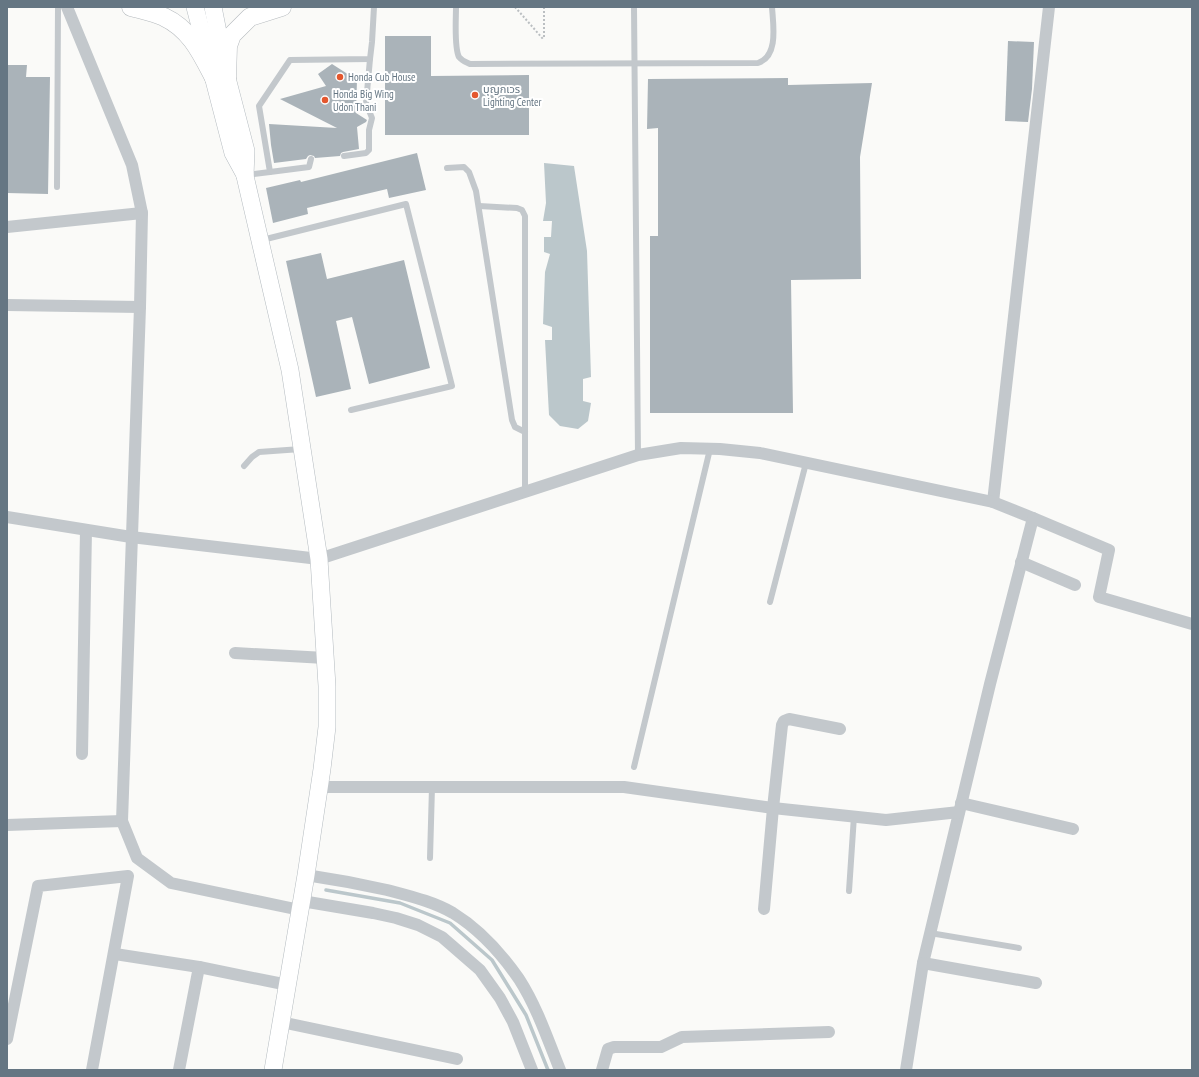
<svg xmlns="http://www.w3.org/2000/svg" width="1199" height="1077" font-family="'PT Sans Narrow','Noto Sans Thai',sans-serif">
<style>
.water{fill:#bbc7cb}
.lines{fill:none;stroke-linecap:round;stroke-linejoin:round}
.stream{stroke:#bbc7cb;stroke-width:3.5}
.building{fill:#aab3b9}
.secondary-casing{stroke:#b3babf;stroke-width:18}
.primary-casing{stroke:#b5babe;stroke-width:19}
.path{stroke:#bbbfc2;stroke-width:2;stroke-dasharray:2 2;stroke-linecap:butt}
.service{stroke:#c3c8cc;stroke-width:6}
.minor{stroke:#c3c8cc;stroke-width:12}
.secondary{stroke:#fff;stroke-width:17}
.primary{stroke:#fff;stroke-width:18}
.poi-dot{fill:#e4572e;stroke:#fff;stroke-width:1.5}
.labels{text-anchor:middle;stroke-width:4;stroke-linejoin:round;paint-order:stroke}
.poi-label{font-size:11px;fill:#657683;stroke:#fff;text-anchor:start}
</style>
<rect width="100%" height="100%" fill="#fafaf8"/>
<!-- water -->
<path class="water" d="M544,163L574,166L587,251L591,377L583,379V401L591,403L588,421L578,429L560,426L549,415L545,340H552V327L543,324L545,272L550,254L544,252V237H551L552,221H543L546,203Z"/>
<g class="lines">
<!-- stream -->
<path class="stream" d="M326,890L400,903L450,923L492,960L526,1015L548,1070"/>
</g>
<!-- building -->
<g class="building">
<path d="M385,36H431V76L529,75V135H385Z"/>
<path d="M1008,41L1034,42L1032,89L1028,122L1005,121Z"/>
<path d="M332,64L357,80L356,113L367,120L366,122L357,127L359,149L343,152L341,153L340,156L315,158L314,156L310,155L308,156L306,159L274,163L271,145L269,124L337,128L280,99L326,86L318,74Z"/>
<path d="M7,65H27L26,77H50L48,194L7,193Z"/>
<path d="M788,78V85L872,83L860,157L861,279L791,280L793,413H650V236H658V128L647,129L648,79Z"/>
<path d="M417,153L426,190L389,198L387,189L307,208L308,214L273,223L266,188L300,180L301,182Z"/>
<path d="M321,253L327,279L404,260L430,368L369,384L352,317L336,321L351,389L316,397L286,261Z"/>
</g>
<g class="lines">
<!-- secondary casing -->
<g class="secondary-casing">
<g id="secondary">
<path d="M195,7L233,153L245,175"/>
<path d="M213,7L227,78L246,151L245,176L290,370L319,559L327,686V727L322,769L306,875L273,1070"/>
</g>
</g>
<!-- primary casing -->
<g class="primary-casing">
<g id="primary">
<path d="M131,7C142,10 154,12 164,17C190,29 201,53 214,78"/>
<path d="M227,78L228,46L232,35L250,17L282,7"/>
</g>
</g>
<!-- path -->
<g class="path">
<path d="M515,7L544,40"/>
<path d="M544,7V39"/>
</g>
<!-- service -->
<g class="service">
<path d="M456,7C456,19 454,48 459,57C462,61 466,62 470,64L758,63C779,56 773,24 772,7"/>
<path d="M634,7L638,455"/>
<path d="M344,156L366,153L369,150V130L372,118L366,103L370,59"/>
<path d="M447,168L464,167L469,172L476,191L512,420L515,427L525,432"/>
<path d="M270,172L309,167L311,159"/>
<path d="M247,175L270,172L259,106L290,60L370,59L372,42L374,7"/>
<path d="M57,187L58,7"/>
<path d="M479,206L517,208L522,210L525,216V491"/>
<path d="M262,240L406,204L452,386L351,410"/>
<path d="M244,466L252,457L259,452L301,449"/>
<path d="M770,602L806,463"/>
<path d="M634,767L710,449"/>
<path d="M430,858L432,787"/>
<path d="M849,891L854,816"/>
<path d="M930,933L1019,948"/>
</g>
<!-- minor -->
<g class="minor">
<path d="M67,7L132,165L142,213L140,307L122,821L137,858L171,883L300,910"/>
<path d="M7,227L142,213"/>
<path d="M7,305L140,307"/>
<path d="M993,502L1049,7"/>
<path d="M7,517L131,537L319,559L638,455L681,448L720,449L760,453L993,502L1033,518L990,684L923,963L906,1070"/>
<path d="M1033,518L1109,550L1099,597L1192,624"/>
<path d="M1021,562L1075,585"/>
<path d="M235,653L325,658"/>
<path d="M82,754L86,530"/>
<path d="M320,787H624L773,808L886,820L959,812"/>
<path d="M961,803L1073,829"/>
<path d="M7,825L122,821"/>
<path d="M306,875C333,879 360,884 387,890C409,896 432,901 453,913C479,929 501,953 519,979C537,1007 548,1040 560,1070"/>
<path d="M302,901L373,913L396,918L418,925L442,937L480,970L500,998L513,1022L532,1070"/>
<path d="M764,909L773,808L782,725L784,721L789,719L840,729"/>
<path d="M115,954L199,967L288,985"/>
<path d="M923,963L1036,983"/>
<path d="M281,1022L457,1059"/>
<path d="M7,1039L38,886L128,876L92,1070"/>
<path d="M179,1070L199,967"/>
<path d="M602,1070L608,1049L614,1047H661L682,1037L829,1032"/>
</g>
<!-- secondary -->
<use href="#secondary" class="secondary"/>
<!-- primary -->
<use href="#primary" class="primary"/>
</g>
<!-- markers -->
<g class="poi-dot">
<circle cx="340" cy="77" r="4"/>
<circle cx="475" cy="95" r="4"/>
<circle cx="325" cy="100" r="4"/>
</g>
<g class="labels">
<!-- poi labels -->
<g class="poi-label">
<text x="348" y="81">Honda Cub House</text>
<text x="483" y="93">บุญกเวร<tspan x="483" dy="13">Lighting Center</tspan></text>
<text x="333" y="98">Honda Big Wing<tspan x="333" dy="13">Udon Thani</tspan></text>
</g>
</g>
<!-- border -->
<rect width="1199" height="1077" fill="none" stroke="#657683" stroke-width="16"/>
</svg>
